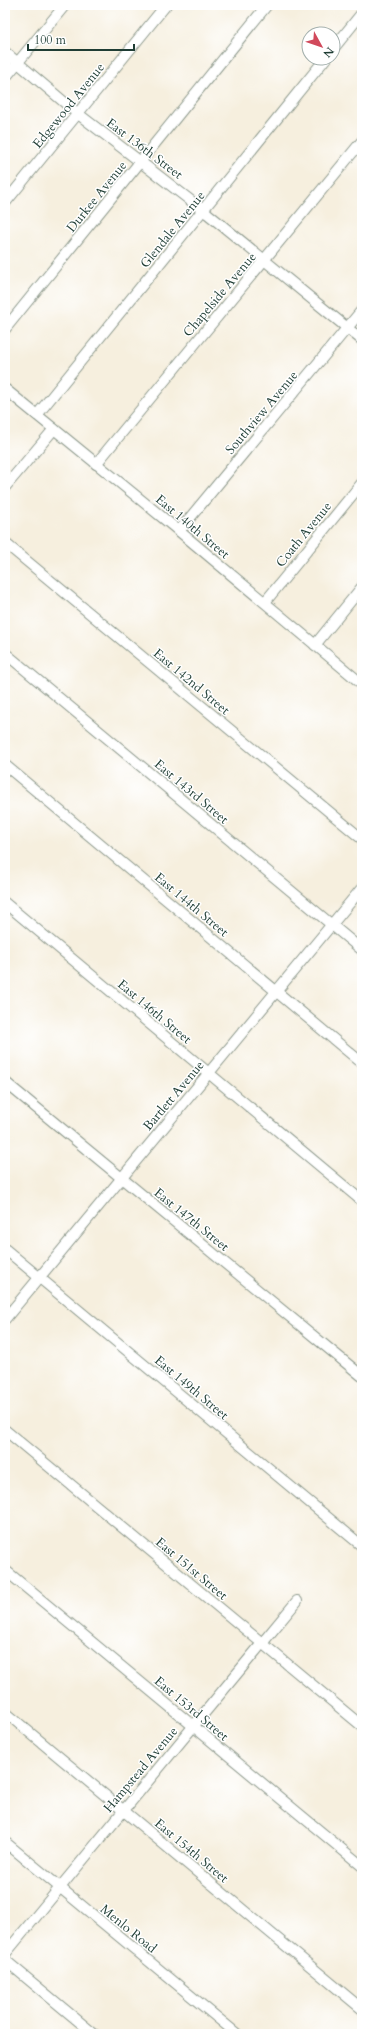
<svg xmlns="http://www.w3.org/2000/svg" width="367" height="2039" font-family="Cardo,serif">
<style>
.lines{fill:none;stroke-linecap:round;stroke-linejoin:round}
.minor-casing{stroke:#8a9689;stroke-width:12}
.minor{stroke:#fff;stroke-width:10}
.labels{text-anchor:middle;stroke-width:3;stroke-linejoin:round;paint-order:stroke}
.street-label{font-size:13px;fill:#1f3d34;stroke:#fff}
</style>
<rect width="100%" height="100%" fill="#fff"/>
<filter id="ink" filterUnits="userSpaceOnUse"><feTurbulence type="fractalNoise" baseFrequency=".025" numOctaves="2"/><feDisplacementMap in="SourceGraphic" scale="8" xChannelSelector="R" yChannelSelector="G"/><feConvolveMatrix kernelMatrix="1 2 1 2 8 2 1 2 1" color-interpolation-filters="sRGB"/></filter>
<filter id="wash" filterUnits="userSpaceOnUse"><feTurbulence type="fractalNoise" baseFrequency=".012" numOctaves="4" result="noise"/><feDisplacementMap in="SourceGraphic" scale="16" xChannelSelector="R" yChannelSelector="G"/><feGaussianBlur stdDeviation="0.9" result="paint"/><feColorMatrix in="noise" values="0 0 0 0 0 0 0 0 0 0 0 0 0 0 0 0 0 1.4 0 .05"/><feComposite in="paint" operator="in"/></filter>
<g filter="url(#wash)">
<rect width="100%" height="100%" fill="#f6efde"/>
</g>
<g filter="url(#ink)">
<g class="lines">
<!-- minor casing -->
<g class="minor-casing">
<g id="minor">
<path d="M333,49L362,13"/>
<path d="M5,52L77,113L208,214L362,340"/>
<path d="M5,78L65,5"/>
<path d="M5,203L166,5"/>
<path d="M5,329L267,5"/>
<path d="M5,389L179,531L362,684"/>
<path d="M37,415L326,58"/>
<path d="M96,464L362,141"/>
<path d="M5,487L54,429"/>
<path d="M179,531L362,310"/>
<path d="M5,543L362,839"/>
<path d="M265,602L362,483"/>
<path d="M315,645L362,587"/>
<path d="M5,653L362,950"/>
<path d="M5,765L362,1063"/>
<path d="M5,903L362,1201"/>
<path d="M5,1082L362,1376"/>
<path d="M5,1249L362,1546"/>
<path d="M5,1319L362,888"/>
<path d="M5,1430L362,1726"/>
<path d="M5,1570L362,1866"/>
<path d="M5,1712L362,2009"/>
<path d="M5,1842L237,2034"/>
<path d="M5,1954L297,1601"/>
<path d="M5,1960L94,2034"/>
</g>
</g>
<!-- minor -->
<use href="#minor" class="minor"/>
</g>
</g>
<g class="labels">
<!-- street labels -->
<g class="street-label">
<text transform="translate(68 105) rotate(-51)" y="5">Edgewood Avenue</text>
<text transform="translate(145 148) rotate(37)" y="5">East 136th Street</text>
<text transform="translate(96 196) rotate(-51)" y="5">Durkee Avenue</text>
<text transform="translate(172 229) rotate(-51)" y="5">Glendale Avenue</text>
<text transform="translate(219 294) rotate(-50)" y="5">Chapelside Avenue</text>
<text transform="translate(261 412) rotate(-50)" y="5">Southview Avenue</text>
<text transform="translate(193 526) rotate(40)" y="5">East 140th Street</text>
<text transform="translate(303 534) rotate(-51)" y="5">Coath Avenue</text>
<text transform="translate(192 681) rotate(40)" y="5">East 142nd Street</text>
<text transform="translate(192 791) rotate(40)" y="5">East 143rd Street</text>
<text transform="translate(192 904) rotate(40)" y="5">East 144th Street</text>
<text transform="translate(155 1011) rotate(40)" y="5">East 146th Street</text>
<text transform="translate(173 1095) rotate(-50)" y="5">Bartlett Avenue</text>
<text transform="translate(192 1219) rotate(39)" y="5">East 147th Street</text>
<text transform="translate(192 1387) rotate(40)" y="5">East 149th Street</text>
<text transform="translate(192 1568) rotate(40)" y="5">East 151st Street</text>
<text transform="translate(192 1708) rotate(40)" y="5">East 153rd Street</text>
<text transform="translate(140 1769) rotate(-50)" y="5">Hampstead Avenue</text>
<text transform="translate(192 1850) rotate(40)" y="5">East 154th Street</text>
<text transform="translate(129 1928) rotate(39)" y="5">Menlo Road</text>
</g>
</g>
<!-- margin -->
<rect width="367" height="2039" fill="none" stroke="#fff" stroke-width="20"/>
<!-- north arrow -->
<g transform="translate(321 46) rotate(130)"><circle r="19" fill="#ffffff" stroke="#a5b1ae"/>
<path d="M0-3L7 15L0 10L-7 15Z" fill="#d1495b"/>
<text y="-6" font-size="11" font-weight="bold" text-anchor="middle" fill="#1f3d34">N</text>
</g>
<!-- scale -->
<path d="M28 44v6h106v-6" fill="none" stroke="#1f3d34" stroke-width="2"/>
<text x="34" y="44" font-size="12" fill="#1f3d34" stroke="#ffffff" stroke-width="3" paint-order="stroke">100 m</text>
</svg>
